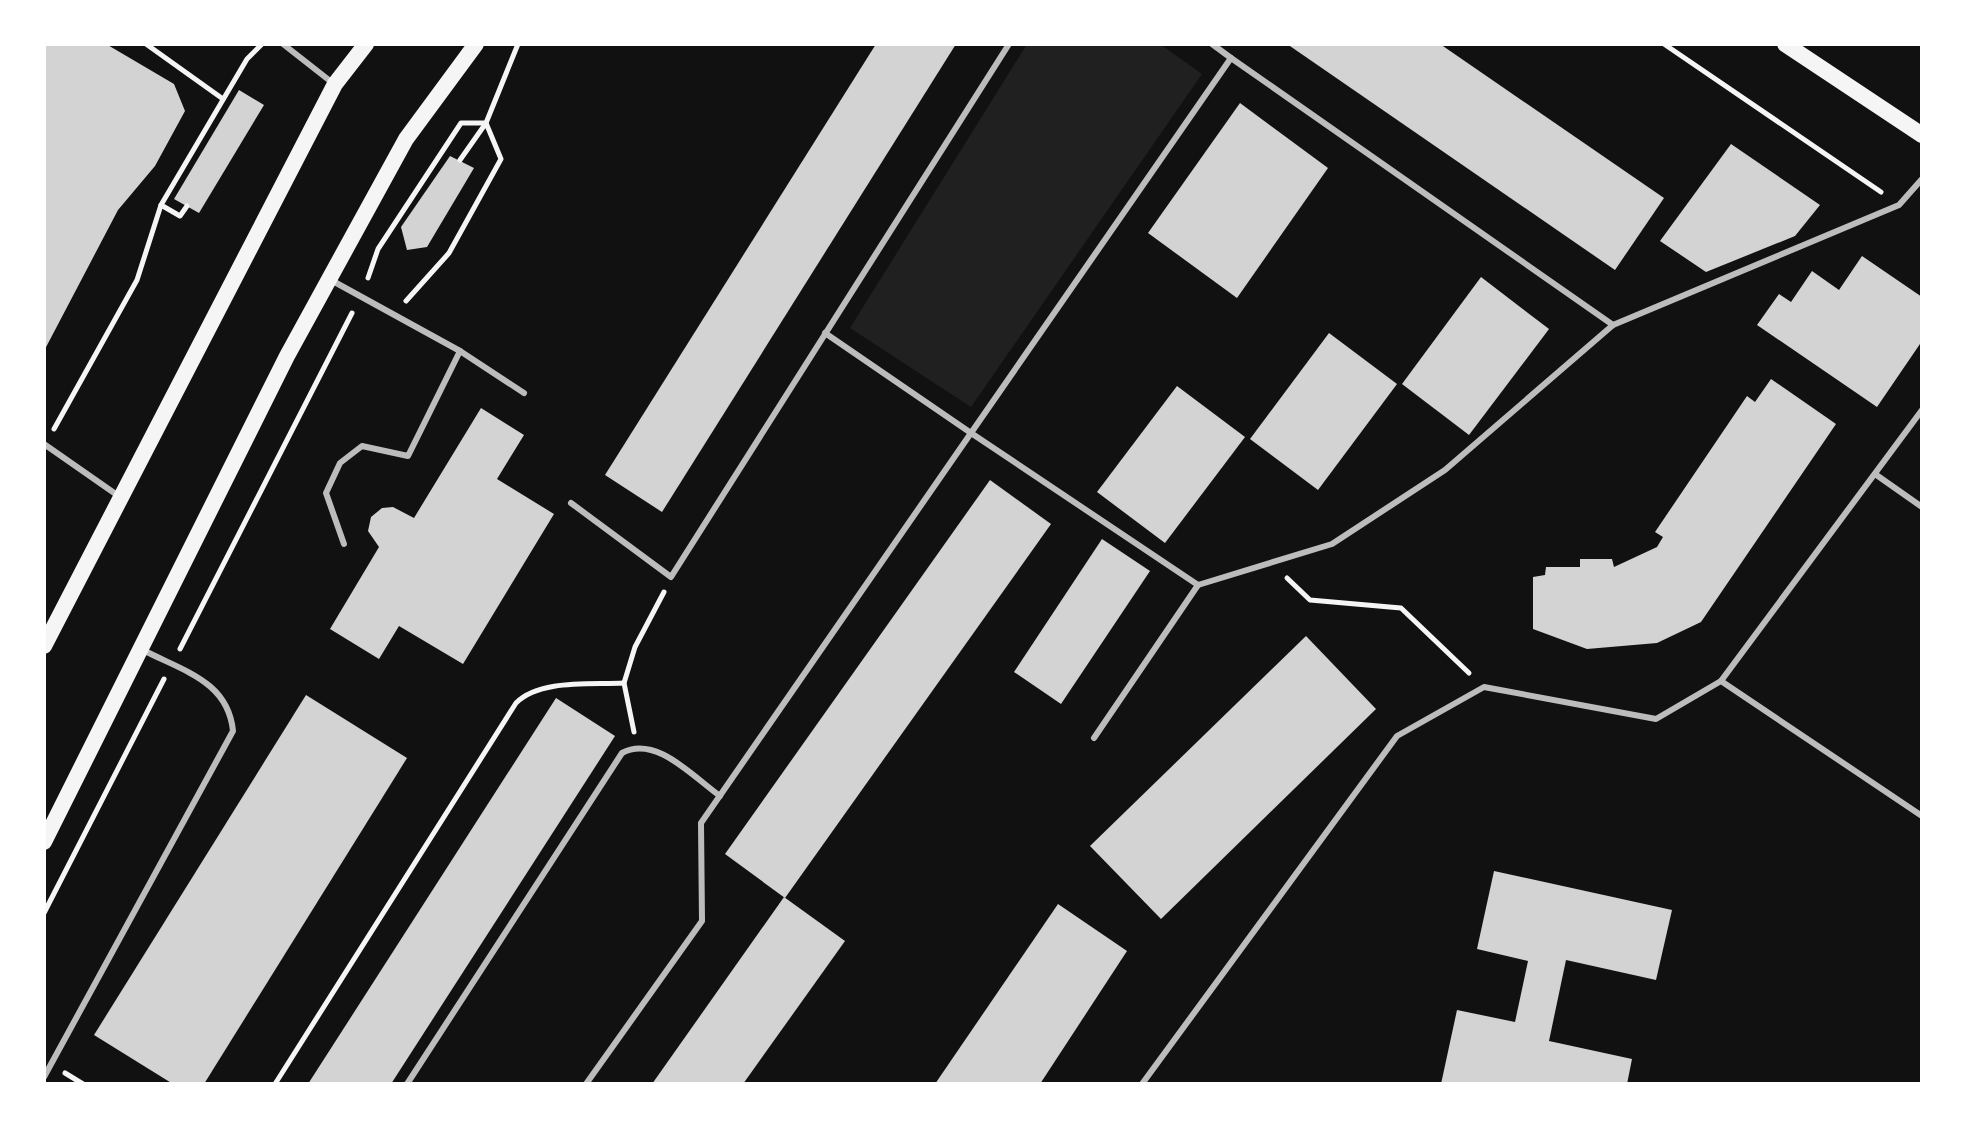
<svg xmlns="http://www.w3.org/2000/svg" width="1966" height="1128" font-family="Barlow,sans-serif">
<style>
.green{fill:#202020}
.building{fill:#d3d3d3}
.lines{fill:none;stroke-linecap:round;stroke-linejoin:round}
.path{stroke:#f5f5f5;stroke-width:5}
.service{stroke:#bcbcbc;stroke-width:6}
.secondary{stroke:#f5f5f5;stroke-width:16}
</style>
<rect width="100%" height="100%" fill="#111"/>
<!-- green -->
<path class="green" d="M1027,44H1160L1202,74L971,407L850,328Z"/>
<!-- building -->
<g class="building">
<path d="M44,44H106L174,84L185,111L155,166L118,210L44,351Z"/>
<path d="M876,44H956L662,512L605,475Z"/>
<path d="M1287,44H1440L1664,198L1615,270Z"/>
<path d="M239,90L264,105L199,213L174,199Z"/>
<path d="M1240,103L1328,168L1237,298L1148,233Z"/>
<path d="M1731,144L1820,205L1795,236L1706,272L1660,241Z"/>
<path d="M450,156L474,168L427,247L407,250L401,227Z"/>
<path d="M1862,256L1922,297V341L1877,407L1757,325L1779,294L1791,302L1812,271L1839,290Z"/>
<path d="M1481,277L1549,329L1469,435L1402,384Z"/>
<path d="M1329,333L1397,384L1318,490L1250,439Z"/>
<path d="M1771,379L1836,424L1701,622L1657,643L1587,649L1533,629V577L1545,575L1546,567H1580V559H1612L1614,567L1657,547L1663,537L1655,532L1747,396L1755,402Z"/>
<path d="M1177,386L1245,437L1165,543L1097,492Z"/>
<path d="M481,408L524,435L497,479L554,514L463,664L399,626L379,659L330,629L379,547L368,531L371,517L382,508L393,507L414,518Z"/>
<path d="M990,480L1051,524L785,898L725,854Z"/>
<path d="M1102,539L1150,571L1061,704L1014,672Z"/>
<path d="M1306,636L1376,709L1161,919L1090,846Z"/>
<path d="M306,695L407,758L204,1084H173L94,1035Z"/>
<path d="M556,698L615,736L391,1084H308Z"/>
<path d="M1494,871L1672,910L1656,980L1566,960L1549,1041L1632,1059L1627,1084H1441L1457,1010L1515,1022L1528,961L1477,949Z"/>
<path d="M784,897L845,941L743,1084H652Z"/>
<path d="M1058,904L1127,951L1040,1084H935Z"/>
</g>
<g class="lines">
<!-- path -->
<g class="path">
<path d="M146,44L223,99"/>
<path d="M1664,44L1881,192"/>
<path d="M187,206L180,216L161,205L247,59L262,44"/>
<path d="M368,278L378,249L461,123H486L518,44"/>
<path d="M406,301L449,253L501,159L486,123L460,160"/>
<path d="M54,429L137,280L161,205"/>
<path d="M1287,578L1310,600L1401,608L1469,673"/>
<path d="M180,649L352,313"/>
<path d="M634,732L624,683L635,647L664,592"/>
<path d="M44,913L164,679"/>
<path d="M65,1073L83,1084"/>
<path d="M275,1084L516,703C540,679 591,685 624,683"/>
</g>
<!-- service -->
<g class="service">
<path d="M283,44L334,84"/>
<path d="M1212,44L1231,58"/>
<path d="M329,279L460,351L408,456L362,446L340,463L326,493L344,544"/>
<path d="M825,333L971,433L1231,58L1613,325"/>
<path d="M460,351L524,393"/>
<path d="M44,444L120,497"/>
<path d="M1875,474L1922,507"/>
<path d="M571,503L671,577L1009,44"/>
<path d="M1721,681L1922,816"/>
<path d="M1094,738L1198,585"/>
<path d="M44,1077L233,731C228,681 183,671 143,650"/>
<path d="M407,1084L622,753C656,735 692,776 720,796"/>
<path d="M586,1084L702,921L701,823L971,433L1198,585L1332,544L1445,470L1613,325L1899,205L1922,179"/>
<path d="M1142,1084L1397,736L1484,687L1656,719L1721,681L1922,410"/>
</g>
<!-- secondary -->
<g class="secondary">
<path d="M1785,44L1922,135"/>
<path d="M44,646L335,84L366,44"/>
<path d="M44,842L287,356L406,139L476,44"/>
</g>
</g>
<!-- border -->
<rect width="1966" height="1128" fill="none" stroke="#ffffff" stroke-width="92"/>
</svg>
